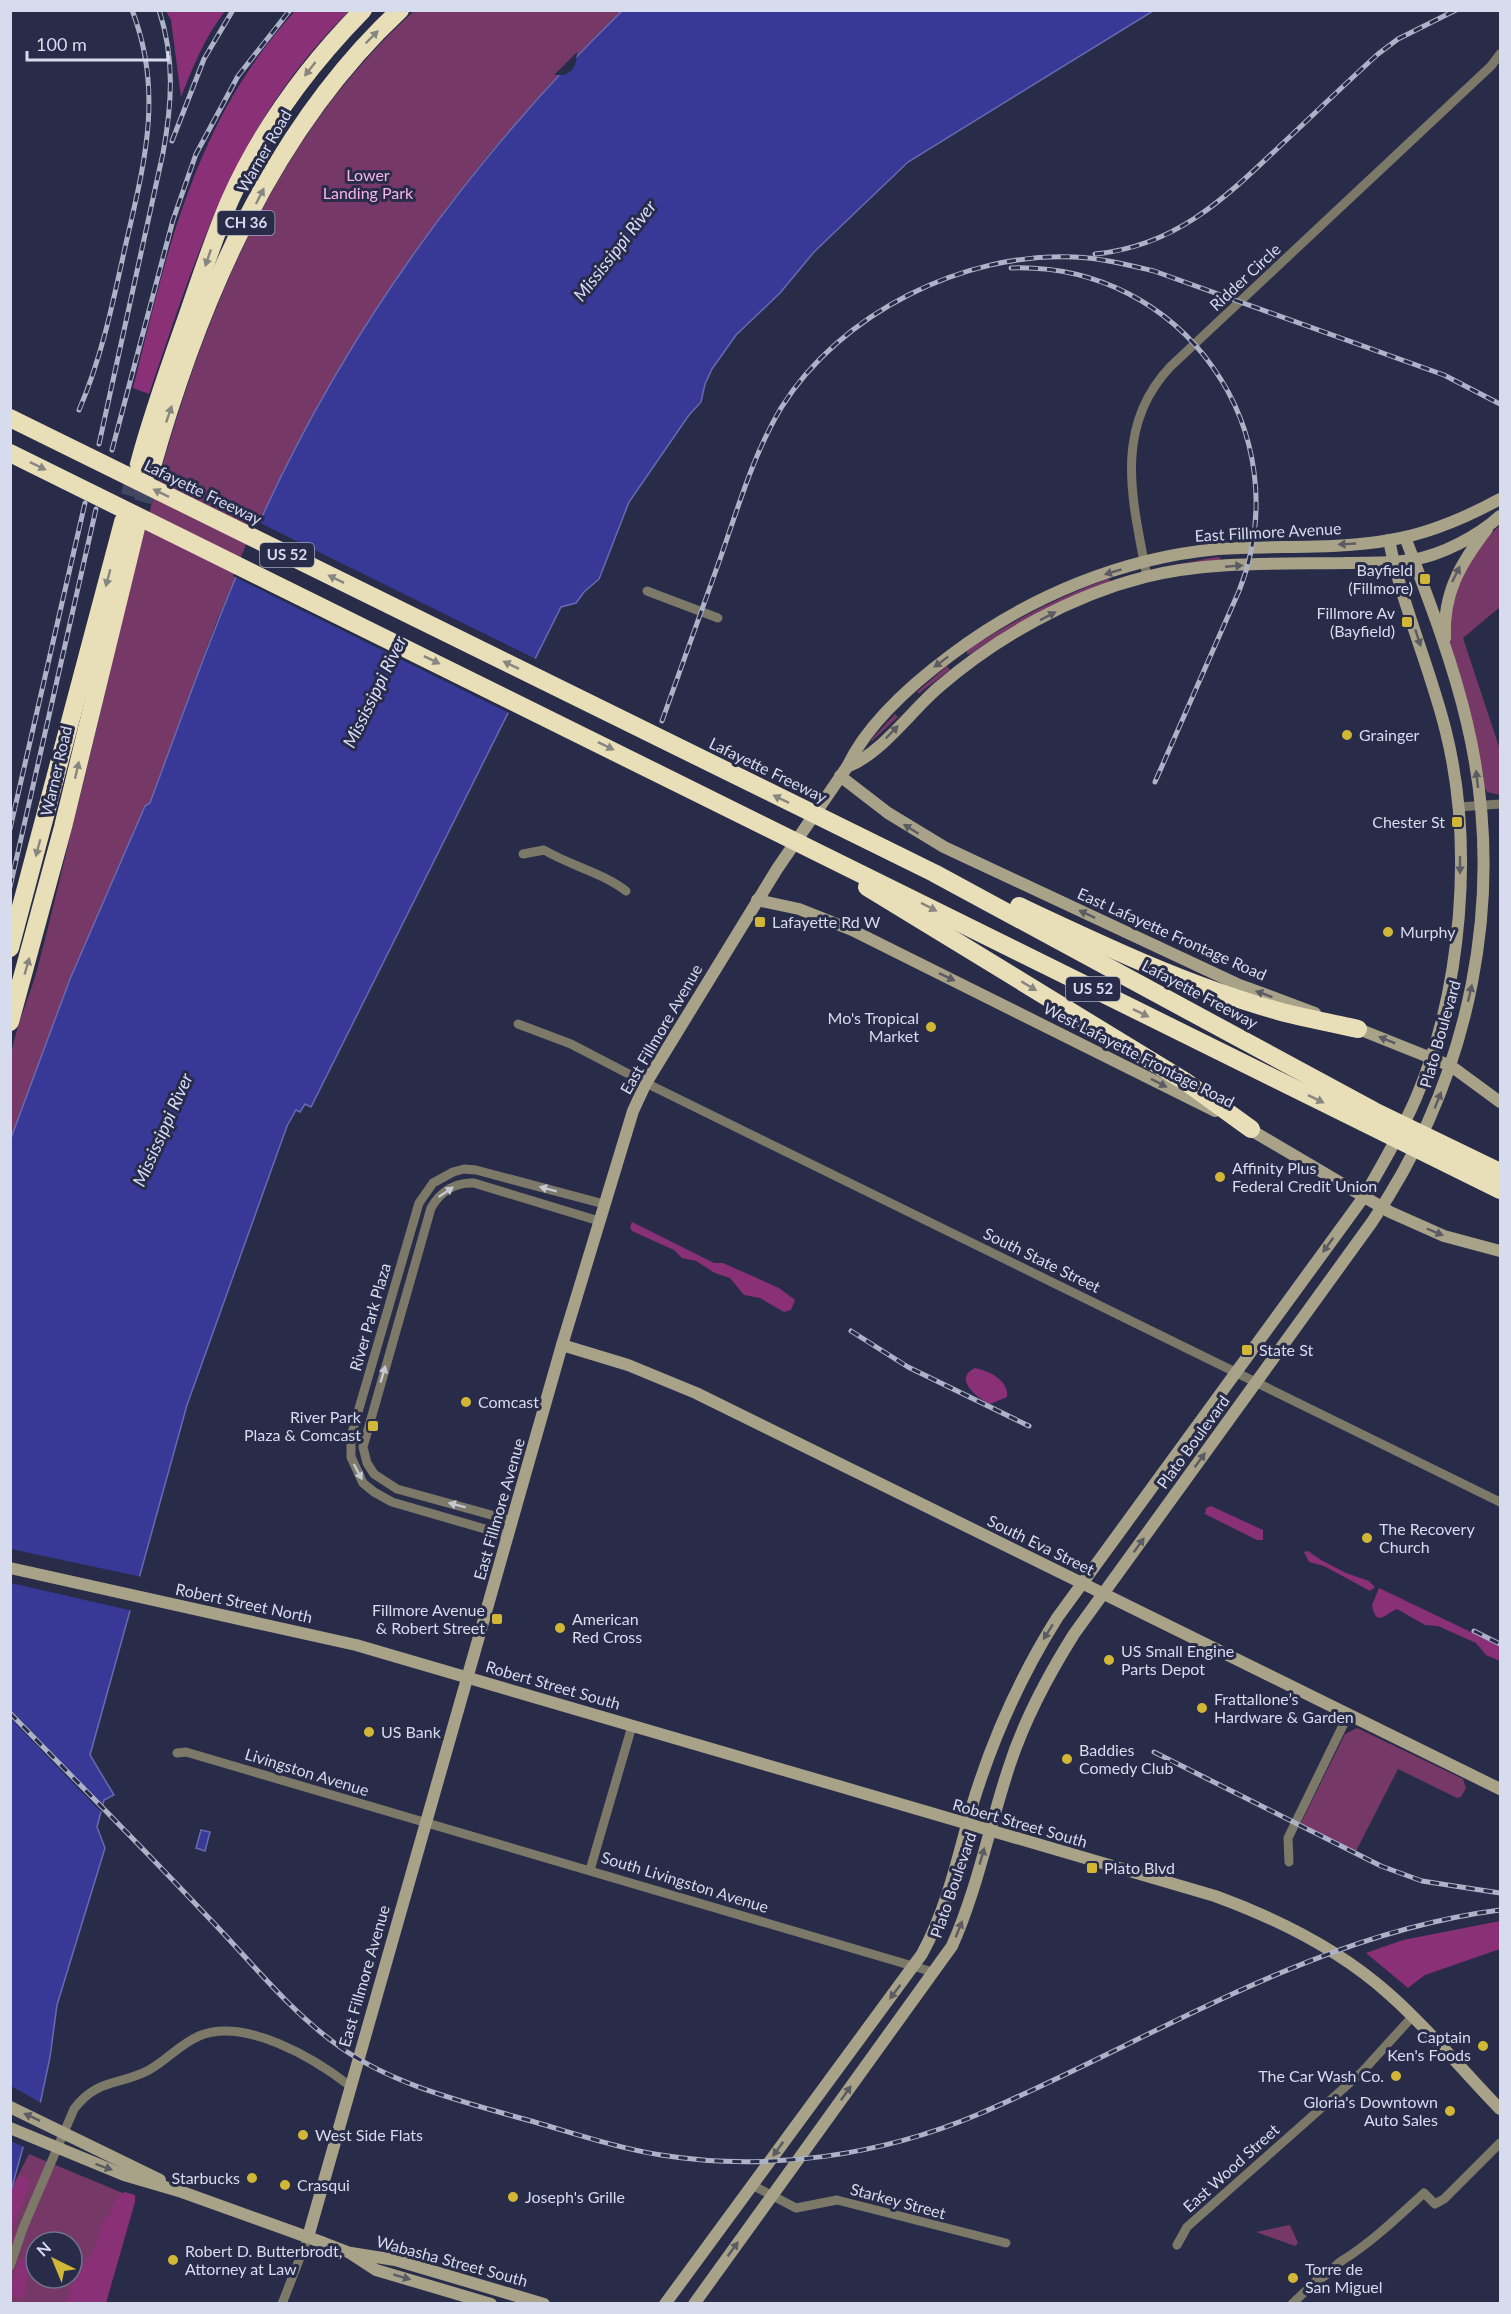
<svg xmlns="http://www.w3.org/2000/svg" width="1511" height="2314" font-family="Lato,sans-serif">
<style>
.green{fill:#763867;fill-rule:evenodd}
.forest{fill:#893077}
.water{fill:#383996;stroke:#686ab0;stroke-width:1.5}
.pier{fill:#282c49}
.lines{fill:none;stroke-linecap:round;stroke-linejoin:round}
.highway-tunnel{stroke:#424662;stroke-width:18;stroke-dasharray:18 9;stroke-linecap:butt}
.street{stroke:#7c7969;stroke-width:9}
.secondary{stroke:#a8a289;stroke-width:12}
.highway{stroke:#e8dfb8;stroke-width:18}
.rail-casing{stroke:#aeb2c7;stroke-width:5}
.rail{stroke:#282c49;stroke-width:3;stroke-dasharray:9;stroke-linecap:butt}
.oneway{fill:#888680}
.oneway2{fill:#5b5b63}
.oneway3{fill:#c5c7d3}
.poi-dot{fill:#d2b736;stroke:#282c49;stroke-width:2}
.labels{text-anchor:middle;stroke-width:6;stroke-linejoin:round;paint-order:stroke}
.shield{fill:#282c49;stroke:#a2a6bc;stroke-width:1.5}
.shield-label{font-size:15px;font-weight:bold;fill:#d7dbee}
.street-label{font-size:16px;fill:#d7dbee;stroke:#282c49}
.park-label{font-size:16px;fill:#fbb3e8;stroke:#282c49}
.poi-label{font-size:16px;fill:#d7dbee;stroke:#282c49;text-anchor:start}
.water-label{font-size:18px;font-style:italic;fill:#d9def8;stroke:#282c49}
</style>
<rect width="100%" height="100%" fill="#282c49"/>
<!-- green -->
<g class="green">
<path d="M414,11H622L535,101L488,155L448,206L387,296L261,517L215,625L150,803L145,807L70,979L11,1138C11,1112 8,1084 11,1058C13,1033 30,996 37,970C53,911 66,851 81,792C149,521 197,207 414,11Z"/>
<path d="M1500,525V607L1463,638L1500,750V795L1487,792L1483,785C1472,738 1435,630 1454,587C1464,564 1483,542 1500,525Z"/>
<path d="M1217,557L1221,558L1219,561L1163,567Z"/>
<path d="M1108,579L1111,581L987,643L970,654H967V650C1012,621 1058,597 1108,579Z"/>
<path d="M947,666L950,670L918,694V691Z"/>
<path d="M895,714L898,717L872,741L871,740Z"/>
<path d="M1357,1728L1463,1779L1466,1788L1461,1797L1457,1798L1398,1769L1355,1853L1300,1825L1345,1734Z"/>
<path d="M29,2154L130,2196L102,2303H11L10,2191ZM36,2242H72V2278H36Z"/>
<path d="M1290,2225L1298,2243L1295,2246L1256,2232Z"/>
</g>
<!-- forest -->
<g class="forest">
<path d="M166,11H225C205,37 193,66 181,97L171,20Z"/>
<path d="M295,11H349C236,123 199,248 149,394L133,388C168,248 195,121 295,11Z"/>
<path d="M632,1222L714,1263H723L779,1288L795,1300L791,1310L784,1312L760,1298L744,1295L730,1278L715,1273L696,1261L682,1258L674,1250L632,1231L630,1227Z"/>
<path d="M975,1368C990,1371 1009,1381 1007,1397L990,1404C976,1398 953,1378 975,1368Z"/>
<path d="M1211,1506L1263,1530V1540H1257L1205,1514L1206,1508Z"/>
<path d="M1308,1551L1321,1560L1346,1573L1369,1581L1375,1587L1370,1591L1324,1566L1309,1562L1304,1552Z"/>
<path d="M1379,1588L1500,1646V1661L1486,1655L1476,1643L1438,1626L1425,1625L1397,1609C1385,1614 1376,1628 1372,1605Z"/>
<path d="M1500,1921V1949L1425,1975L1408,1988L1366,1953L1403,1940Z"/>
<path d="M21,2175L30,2181V2185L11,2230C10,2214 6,2187 21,2175Z"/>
<path d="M125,2192L135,2195V2202L106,2303H66L75,2276L96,2245L103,2222L109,2216L118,2195Z"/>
<path d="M25,2258L29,2260L25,2295L19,2299L11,2294V2285L19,2261Z"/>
</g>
<!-- water -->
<g class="water">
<path d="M622,11H1153L908,162L814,252L780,293L736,335L712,369L705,384L701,402L689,415L629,502L599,579L584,592L576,603L561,607L311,1107L305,1104L300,1112L296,1110L287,1126L187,1405L90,1755L114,1795L104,1800L97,1827L105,1848L57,2005L50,2057L39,2109L25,2140L11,2191V1138L70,979L145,806L150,803C185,708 219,612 261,519C347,329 473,156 622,11Z"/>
<path d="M201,1830L210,1832L205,1851L196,1848Z"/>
</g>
<!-- pier -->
<g class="pier">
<path d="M577,52L576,63L572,70L565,75H554Z"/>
<path d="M256,521L538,660L511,714L233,576Z"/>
<path d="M11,1549L142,1577L133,1611L11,1583Z"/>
<path d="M11,1710L105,1808L101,1812L11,1719Z"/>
<path d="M11,2086L43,2104L26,2148L11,2141Z"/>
</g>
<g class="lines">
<!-- highway-tunnel -->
<g class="highway-tunnel">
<path d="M123,522L138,465"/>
<path d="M136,528L151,471"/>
</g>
<!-- street -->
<g class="street">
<path d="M1147,577C1133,502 1112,429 1170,367L1491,66L1500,54"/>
<path d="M647,591L718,618"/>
<path d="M1459,807L1500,804"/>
<path d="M523,854L544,850C571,866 601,872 626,891"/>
<path d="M518,1024L571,1044L646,1083L1500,1502"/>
<path d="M513,1521L397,1489L374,1474L367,1463L363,1447L431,1208C440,1192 455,1182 474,1183L599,1221"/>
<path d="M509,1536L392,1502L374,1492L363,1483L351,1457V1437L360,1405L419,1203L433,1183L453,1172L464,1169L476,1170L604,1204"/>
<path d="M177,1753L186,1752L933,1972"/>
<path d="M1289,1862L1288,1838L1348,1715"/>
<path d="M590,1870L632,1726"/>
<path d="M752,2185L796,2208L837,2200L1006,2243"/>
<path d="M1177,2245L1187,2227L1362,2072L1412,2017"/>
<path d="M10,2266L23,2228L74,2109C97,2078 119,2086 149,2070C167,2060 180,2044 199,2036C245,2017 314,2058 350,2086"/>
<path d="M282,2304L308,2237"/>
<path d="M1292,2304L1318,2279C1329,2277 1334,2265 1343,2260C1372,2242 1400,2215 1424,2193L1435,2204L1444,2199L1500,2143"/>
</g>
<!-- secondary -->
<g class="secondary">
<path d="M1445,638C1443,593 1460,564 1487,529"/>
<path d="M847,767C881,754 910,712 939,687C997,637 1070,596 1145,577C1209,561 1278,564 1344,563C1366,562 1390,564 1412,560C1442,555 1478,536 1500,516"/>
<path d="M840,776L888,813L944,847L1237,984L1315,1013"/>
<path d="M757,900L799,909L852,930L1215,1111"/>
<path d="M1351,1026L1451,1066L1500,1102"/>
<path d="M1244,1126L1390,1212L1444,1236L1500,1251"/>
<path d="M562,1345L628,1365L696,1393L1500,1789"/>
<path d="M10,1568L356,1645L1215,1896C1278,1919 1339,1949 1389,1994C1429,2029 1463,2071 1500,2109"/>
<path d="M10,2107L160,2180"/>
<path d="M10,2128L124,2175L182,2192L324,2243L350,2253L376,2270L491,2304"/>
<path d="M308,2237L562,1345L633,1111L646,1083L777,869L847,767C868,722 912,684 951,655C1028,597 1121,558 1218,549C1275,545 1334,550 1390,540C1427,534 1467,517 1500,499"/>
<path d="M351,2253L395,2260L544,2304"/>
<path d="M665,2304L922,1954C947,1908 958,1857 972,1806C992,1740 1020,1677 1057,1618L1363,1198C1382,1165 1401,1133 1416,1098C1462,990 1474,845 1446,732C1430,667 1402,606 1389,540"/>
<path d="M694,2304L952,1946C977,1890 989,1828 1008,1770C1023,1722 1047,1677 1074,1634L1372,1222C1471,1076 1508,896 1467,723C1452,659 1428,598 1405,537"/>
</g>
<!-- highway -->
<g class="highway">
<path d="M10,418L934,873L1374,1111L1500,1172"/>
<path d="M10,453L1500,1190"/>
<path d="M139,464C152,415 169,368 186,320C200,280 213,239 230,200C262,128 308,66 363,10"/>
<path d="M151,470C198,303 271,130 400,10"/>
<path d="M867,887L1186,1082L1251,1129"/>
<path d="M1019,906C1104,946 1188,986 1278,1011C1304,1018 1332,1023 1358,1029"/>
<path d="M10,948L123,522"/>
<path d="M10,1022L63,827L136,528"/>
</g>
<!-- rail casing -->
<g class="rail-casing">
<g id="rail">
<path d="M172,141L204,59L233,10"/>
<path d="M1095,254C1176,246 1224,199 1281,145C1313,115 1345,84 1378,54L1398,39L1456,10"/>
<path d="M1011,268C1183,262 1302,432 1239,591L1155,782"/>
<path d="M79,410C101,359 112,307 124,252C143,168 165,95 132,10"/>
<path d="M99,444L163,153C172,104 175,59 159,10"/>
<path d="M112,450L173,220L196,154L238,76L290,10"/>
<path d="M662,721C681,667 701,613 720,559C738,508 753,455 781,408C840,313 964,252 1074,257C1101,258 1128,265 1154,271L1444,375L1500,404"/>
<path d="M10,829L85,503"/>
<path d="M10,887L96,509"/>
<path d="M851,1331L908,1367L1029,1426"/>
<path d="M1474,1631L1500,1644"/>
<path d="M10,1713C76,1781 142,1847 206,1915C249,1959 289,2011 340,2047C391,2083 453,2099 513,2116C562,2129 611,2147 661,2155C767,2172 880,2156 979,2114C1150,2041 1312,1934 1500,1910"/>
<path d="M1154,1752L1381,1866L1422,1881L1500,1893"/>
</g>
</g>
<!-- rail -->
<use href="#rail" class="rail"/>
</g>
<!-- one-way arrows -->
<defs><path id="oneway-solid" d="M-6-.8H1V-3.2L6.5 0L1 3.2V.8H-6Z" transform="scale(1.5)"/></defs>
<g class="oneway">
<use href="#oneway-solid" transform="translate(372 37) rotate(-45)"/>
<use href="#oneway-solid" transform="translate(310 69) rotate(128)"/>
<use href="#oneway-solid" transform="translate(260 196) rotate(-63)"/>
<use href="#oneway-solid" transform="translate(208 258) rotate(109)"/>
<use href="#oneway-solid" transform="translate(169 414) rotate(-71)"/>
<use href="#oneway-solid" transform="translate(38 466) rotate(26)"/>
<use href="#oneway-solid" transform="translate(161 493) rotate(-154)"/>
<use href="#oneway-solid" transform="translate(108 578) rotate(105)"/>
<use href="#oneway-solid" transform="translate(336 579) rotate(-154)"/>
<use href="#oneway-solid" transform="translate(432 660) rotate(26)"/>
<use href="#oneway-solid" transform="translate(511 665) rotate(-154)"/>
<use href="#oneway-solid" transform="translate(606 746) rotate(26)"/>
<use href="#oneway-solid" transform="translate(77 770) rotate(-77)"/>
<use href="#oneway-solid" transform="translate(781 799) rotate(-154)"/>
<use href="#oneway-solid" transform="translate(38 848) rotate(105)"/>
<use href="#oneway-solid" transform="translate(929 907) rotate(27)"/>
<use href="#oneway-solid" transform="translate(27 966) rotate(-74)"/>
<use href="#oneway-solid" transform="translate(1029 986) rotate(31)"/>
<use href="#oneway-solid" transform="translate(1141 1013) rotate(26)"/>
<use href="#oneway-solid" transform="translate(1316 1099) rotate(26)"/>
</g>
<g class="oneway2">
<use href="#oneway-solid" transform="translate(1347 544) rotate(177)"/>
<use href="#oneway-solid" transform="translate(1234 566) rotate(-5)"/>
<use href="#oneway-solid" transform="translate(1113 572) rotate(163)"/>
<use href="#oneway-solid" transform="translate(1456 574) rotate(-64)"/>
<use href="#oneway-solid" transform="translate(1048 616) rotate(-27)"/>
<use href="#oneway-solid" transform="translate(1418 638) rotate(72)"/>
<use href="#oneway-solid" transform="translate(941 662) rotate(143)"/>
<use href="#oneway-solid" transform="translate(892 732) rotate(-46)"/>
<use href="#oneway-solid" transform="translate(1477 779) rotate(-97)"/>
<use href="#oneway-solid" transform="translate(911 829) rotate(-148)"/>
<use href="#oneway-solid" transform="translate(1460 865) rotate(90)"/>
<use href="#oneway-solid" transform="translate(1087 914) rotate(-155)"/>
<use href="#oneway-solid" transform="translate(947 977) rotate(26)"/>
<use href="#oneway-solid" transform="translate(1470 993) rotate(-77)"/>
<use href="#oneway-solid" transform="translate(1264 994) rotate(-160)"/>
<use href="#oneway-solid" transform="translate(1387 1040) rotate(-158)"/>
<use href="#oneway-solid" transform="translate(1159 1083) rotate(27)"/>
<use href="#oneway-solid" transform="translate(1438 1100) rotate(-68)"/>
<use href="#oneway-solid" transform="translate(1435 1232) rotate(23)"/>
<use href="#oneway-solid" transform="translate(1328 1245) rotate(126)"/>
<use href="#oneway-solid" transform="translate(1200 1460) rotate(-54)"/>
<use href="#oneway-solid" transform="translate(1139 1545) rotate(-54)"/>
<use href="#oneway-solid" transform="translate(1048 1632) rotate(122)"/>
<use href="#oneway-solid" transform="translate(982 1856) rotate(-74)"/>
<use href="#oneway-solid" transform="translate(959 1929) rotate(-68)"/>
<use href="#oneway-solid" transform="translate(895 1992) rotate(127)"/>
<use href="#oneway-solid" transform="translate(846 2093) rotate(-55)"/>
<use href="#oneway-solid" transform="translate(32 2117) rotate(-155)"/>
<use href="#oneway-solid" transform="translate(778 2149) rotate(126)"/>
<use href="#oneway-solid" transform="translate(104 2167) rotate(20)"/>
<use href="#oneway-solid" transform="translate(733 2249) rotate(-54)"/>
<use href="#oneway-solid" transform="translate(402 2277) rotate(16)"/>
</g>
<g class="oneway3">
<use href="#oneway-solid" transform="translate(548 1189) rotate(-165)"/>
<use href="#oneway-solid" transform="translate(446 1192) rotate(-34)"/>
<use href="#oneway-solid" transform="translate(383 1374) rotate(-74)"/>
<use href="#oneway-solid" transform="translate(358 1472) rotate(62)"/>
<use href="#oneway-solid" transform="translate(457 1505) rotate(-165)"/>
</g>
<!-- markers -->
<g class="poi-dot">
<rect x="1419" y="573" width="12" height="12" rx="3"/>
<rect x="1401" y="616" width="12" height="12" rx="3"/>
<circle cx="1347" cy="735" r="6"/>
<rect x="1451" y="816" width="12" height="12" rx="3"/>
<rect x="754" y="916" width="12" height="12" rx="3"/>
<circle cx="1388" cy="932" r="6"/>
<circle cx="931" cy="1027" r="6"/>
<circle cx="1220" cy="1177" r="6"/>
<rect x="1241" y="1344" width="12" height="12" rx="3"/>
<circle cx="466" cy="1402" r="6"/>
<rect x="367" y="1420" width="12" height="12" rx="3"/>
<circle cx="1367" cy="1538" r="6"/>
<rect x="491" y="1613" width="12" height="12" rx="3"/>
<circle cx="560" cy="1628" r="6"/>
<circle cx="1109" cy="1660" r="6"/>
<circle cx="1202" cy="1708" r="6"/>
<circle cx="369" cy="1732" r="6"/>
<circle cx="1067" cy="1759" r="6"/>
<rect x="1086" y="1862" width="12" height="12" rx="3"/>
<circle cx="1483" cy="2046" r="6"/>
<circle cx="1396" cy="2076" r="6"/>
<circle cx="1450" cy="2111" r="6"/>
<circle cx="303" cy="2135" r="6"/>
<circle cx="252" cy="2178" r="6"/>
<circle cx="285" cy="2185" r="6"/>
<circle cx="513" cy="2197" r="6"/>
<circle cx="173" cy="2260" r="6"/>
<circle cx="1293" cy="2278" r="6"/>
</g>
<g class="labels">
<!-- shield labels -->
<g class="shield">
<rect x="217.5" y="211" width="57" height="24" rx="4.5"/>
<rect x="260" y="543" width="54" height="24" rx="4.5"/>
<rect x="1066" y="977" width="54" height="24" rx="4.5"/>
</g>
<g class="shield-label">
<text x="246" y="228">CH 36</text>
<text x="287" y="560">US 52</text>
<text x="1093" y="994">US 52</text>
</g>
<!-- street labels -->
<g class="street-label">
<text transform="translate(264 151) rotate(-60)" y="6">Warner Road</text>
<text transform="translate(1245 277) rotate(-43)" y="6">Ridder Circle</text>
<text transform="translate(203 492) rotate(26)" y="6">Lafayette Freeway</text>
<text transform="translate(1268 532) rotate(-3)" y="6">East Fillmore Avenue</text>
<text transform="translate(768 770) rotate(26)" y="6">Lafayette Freeway</text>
<text transform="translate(56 771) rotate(-77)" y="6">Warner Road</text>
<text transform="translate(1172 934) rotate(24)" y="6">East Lafayette Frontage Road</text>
<text transform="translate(1200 994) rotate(28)" y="6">Lafayette Freeway</text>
<text transform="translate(661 1029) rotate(-60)" y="6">East Fillmore Avenue</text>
<text transform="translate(1440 1034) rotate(-74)" y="6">Plato Boulevard</text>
<text transform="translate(1139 1055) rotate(27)" y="6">West Lafayette Frontage Road</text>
<text transform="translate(1042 1260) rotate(26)" y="6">South State Street</text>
<text transform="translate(370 1317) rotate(-74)" y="6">River Park Plaza</text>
<text transform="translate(1193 1442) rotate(-54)" y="6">Plato Boulevard</text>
<text transform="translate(499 1509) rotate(-74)" y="6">East Fillmore Avenue</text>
<text transform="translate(1041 1545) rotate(26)" y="6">South Eva Street</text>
<text transform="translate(244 1603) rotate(12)" y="6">Robert Street North</text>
<text transform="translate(553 1685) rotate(16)" y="6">Robert Street South</text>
<text transform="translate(307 1772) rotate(17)" y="6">Livingston Avenue</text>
<text transform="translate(1020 1823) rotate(16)" y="6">Robert Street South</text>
<text transform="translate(685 1882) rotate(17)" y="6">South Livingston Avenue</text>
<text transform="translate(953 1885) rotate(-71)" y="6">Plato Boulevard</text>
<text transform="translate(364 1976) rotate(-74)" y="6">East Fillmore Avenue</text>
<text transform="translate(1231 2168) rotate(-42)" y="6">East Wood Street</text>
<text transform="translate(898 2201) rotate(15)" y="6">Starkey Street</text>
<text transform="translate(452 2261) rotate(15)" y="6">Wabasha Street South</text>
</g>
<!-- park labels -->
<g class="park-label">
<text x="368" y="181">Lower<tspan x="368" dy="18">Landing Park</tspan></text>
</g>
<!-- poi labels -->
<g class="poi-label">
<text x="1413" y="576" text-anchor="end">Bayfield<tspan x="1413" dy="18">(Fillmore)</tspan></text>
<text x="1395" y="619" text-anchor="end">Fillmore Av<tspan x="1395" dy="18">(Bayfield)</tspan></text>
<text x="1359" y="741">Grainger</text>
<text x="1445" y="828" text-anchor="end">Chester St</text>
<text x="772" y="928">Lafayette Rd W</text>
<text x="1400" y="938">Murphy</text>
<text x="919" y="1024" text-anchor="end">Mo's Tropical<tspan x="919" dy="18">Market</tspan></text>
<text x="1232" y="1174">Affinity Plus<tspan x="1232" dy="18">Federal Credit Union</tspan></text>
<text x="1259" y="1356">State St</text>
<text x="478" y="1408">Comcast</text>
<text x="361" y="1423" text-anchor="end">River Park<tspan x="361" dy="18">Plaza &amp; Comcast</tspan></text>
<text x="1379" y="1535">The Recovery<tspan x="1379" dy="18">Church</tspan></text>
<text x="485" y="1616" text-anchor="end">Fillmore Avenue<tspan x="485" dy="18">&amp; Robert Street</tspan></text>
<text x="572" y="1625">American<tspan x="572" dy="18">Red Cross</tspan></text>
<text x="1121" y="1657">US Small Engine<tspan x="1121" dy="18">Parts Depot</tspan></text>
<text x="1214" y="1705">Frattallone’s<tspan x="1214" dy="18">Hardware &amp; Garden</tspan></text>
<text x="381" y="1738">US Bank</text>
<text x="1079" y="1756">Baddies<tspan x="1079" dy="18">Comedy Club</tspan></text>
<text x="1104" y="1874">Plato Blvd</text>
<text x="1471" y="2043" text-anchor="end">Captain<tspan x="1471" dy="18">Ken's Foods</tspan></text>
<text x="1384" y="2082" text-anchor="end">The Car Wash Co.</text>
<text x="1438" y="2108" text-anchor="end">Gloria's Downtown<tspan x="1438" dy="18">Auto Sales</tspan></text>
<text x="315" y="2141">West Side Flats</text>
<text x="240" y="2184" text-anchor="end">Starbucks</text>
<text x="297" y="2191">Crasqui</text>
<text x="525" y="2203">Joseph's Grille</text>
<text x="185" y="2257">Robert D. Butterbrodt,<tspan x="185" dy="18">Attorney at Law</tspan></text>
<text x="1305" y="2275">Torre de<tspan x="1305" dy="18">San Miguel</tspan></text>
</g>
<!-- water labels -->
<g class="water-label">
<text transform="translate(615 251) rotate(-52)" y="6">Mississippi River</text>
<text transform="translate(375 692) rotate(-64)" y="6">Mississippi River</text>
<text transform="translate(163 1130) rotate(-66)" y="6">Mississippi River</text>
</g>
</g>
<!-- border -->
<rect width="1511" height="2314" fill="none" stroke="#d7dbee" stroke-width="24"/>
<!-- north arrow -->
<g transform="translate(54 2260) rotate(317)"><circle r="28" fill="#282c49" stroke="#6e728b" stroke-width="1.5"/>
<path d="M0-4.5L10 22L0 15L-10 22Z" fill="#d2b736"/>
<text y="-9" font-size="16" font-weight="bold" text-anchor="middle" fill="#d7dbee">N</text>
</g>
<!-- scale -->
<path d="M27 51v9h141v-9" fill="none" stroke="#d7dbee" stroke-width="3"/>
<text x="36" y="51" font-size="18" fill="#d7dbee" stroke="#282c49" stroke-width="4.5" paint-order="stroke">100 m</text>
</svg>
